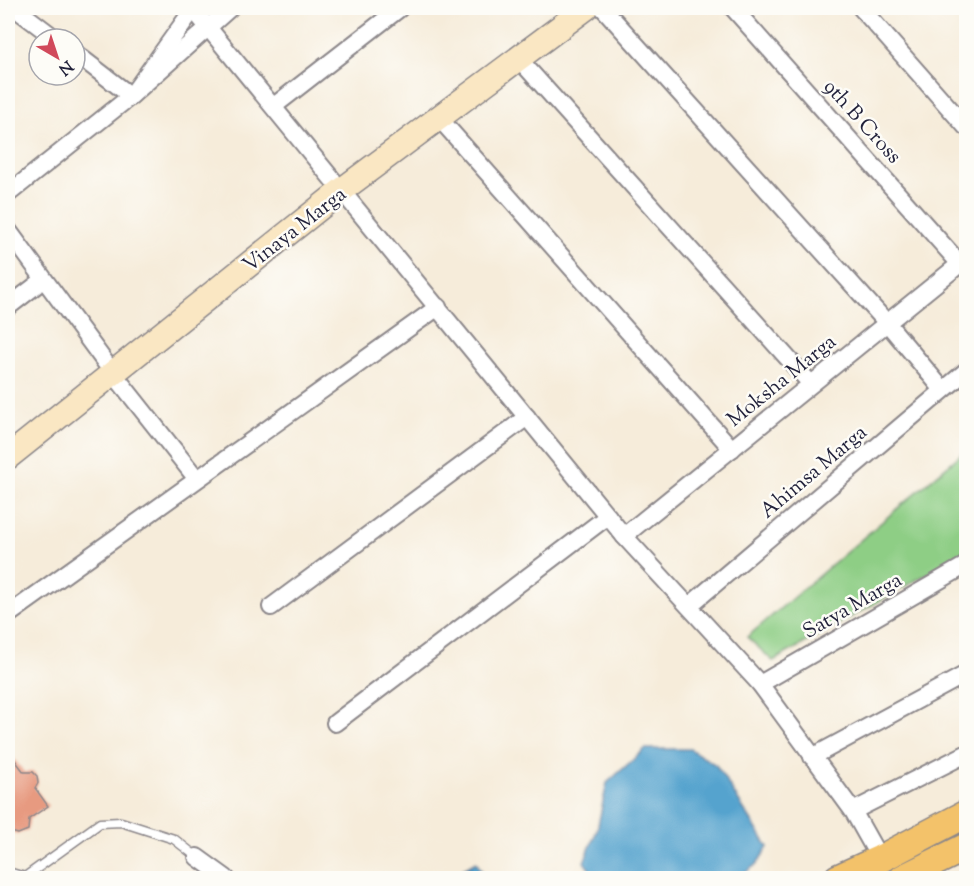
<svg xmlns="http://www.w3.org/2000/svg" width="974" height="886" font-family="'Sorts Mill Goudy',serif">
<style>
.green{fill:#8ece85;stroke:#587860;stroke-width:1.5}
.water{fill:#54a3ce;stroke:#3b6284;stroke-width:1.5}
.building{fill:#e79a80}
.lines{fill:none;stroke-linecap:round;stroke-linejoin:round}
.lane-casing{stroke:#8c878a;stroke-width:11}
.street-casing{stroke:#8c878a;stroke-width:20}
.secondary-casing{stroke:#8c878a;stroke-width:27}
.primary-casing{stroke:#8c878a;stroke-width:30}
.lane{stroke:#fff;stroke-width:8}
.street{stroke:#fff;stroke-width:16}
.secondary{stroke:#fae7c3;stroke-width:24}
.primary{stroke:#f3c26a;stroke-width:27}
.labels{text-anchor:middle;stroke-width:5;stroke-linejoin:round;paint-order:stroke}
.street-label{font-size:21px;fill:#22223b;stroke:#fdfcf7}
</style>
<rect width="100%" height="100%" fill="#fdfcf7"/>
<filter id="ink" filterUnits="userSpaceOnUse"><feTurbulence type="fractalNoise" baseFrequency=".0167" numOctaves="2"/><feDisplacementMap in="SourceGraphic" scale="12" xChannelSelector="R" yChannelSelector="G"/><feConvolveMatrix kernelMatrix="1 2 1 2 8 2 1 2 1" color-interpolation-filters="sRGB"/></filter>
<filter id="wash" filterUnits="userSpaceOnUse"><feTurbulence type="fractalNoise" baseFrequency=".008" numOctaves="4" result="noise"/><feDisplacementMap in="SourceGraphic" scale="24" xChannelSelector="R" yChannelSelector="G"/><feGaussianBlur stdDeviation="1.35" result="paint"/><feColorMatrix in="noise" values="0 0 0 0 0 0 0 0 0 0 0 0 0 0 0 0 0 1.4 0 .05"/><feComposite in="paint" operator="in"/></filter>
<g filter="url(#wash)">
<rect width="100%" height="100%" fill="#f6ecda"/>
<!-- green -->
<path class="green" d="M966,450V552L773,661L747,637Z"/>
<!-- water -->
<g class="water">
<path d="M645,749H690L716,765L768,847L757,864L738,878H596L584,862L597,830L607,783Z"/>
<path d="M476,862L486,878H448Z"/>
</g>
<g id="blocks">
<!-- building -->
<path class="building" d="M11,755L24,772H33L37,776L38,783L35,788L48,806L29,819L28,830L18,834L11,832L8,835V757Z"/>
</g>
</g>
<g filter="url(#ink)">
<use href="#blocks" fill-opacity="0" stroke="#8c878a" stroke-width="1.5"/>
<g class="lines">
<!-- lane casing -->
<g class="lane-casing">
<path id="lane" d="M8,872L25,877L100,823L121,822L174,839L197,857"/>
</g>
<!-- street casing -->
<g class="street-casing">
<g id="street">
<path d="M15,8L56,39"/>
<path d="M603,8L888,324L943,390"/>
<path d="M733,8L960,264"/>
<path d="M861,8L966,127"/>
<path d="M193,9L624,536L760,684L853,811L880,859"/>
<path d="M75,53L131,96L194,8"/>
<path d="M518,58L811,384"/>
<path d="M274,106L400,8"/>
<path d="M439,118L732,449"/>
<path d="M8,194L131,96L230,8"/>
<path d="M8,230L113,373L197,479"/>
<path d="M8,307L43,280"/>
<path d="M624,536L966,259"/>
<path d="M689,606L966,371"/>
<path d="M271,607L527,417"/>
<path d="M8,615L438,307"/>
<path d="M760,684L966,565"/>
<path d="M335,723L608,516"/>
<path d="M812,757L966,674"/>
<path d="M853,811L966,754"/>
<path d="M197,857L226,878"/>
</g>
</g>
<!-- secondary casing -->
<g class="secondary-casing">
<path id="secondary" d="M8,457L342,190L586,8"/>
</g>
<!-- primary casing -->
<g class="primary-casing">
<g id="primary">
<path d="M838,878L880,859L966,814"/>
<path d="M903,878L966,847"/>
</g>
</g>
<!-- lane -->
<use href="#lane" class="lane"/>
<!-- street -->
<use href="#street" class="street"/>
<!-- secondary -->
<use href="#secondary" class="secondary"/>
<!-- primary -->
<use href="#primary" class="primary"/>
</g>
</g>
<g class="labels">
<!-- street labels -->
<g class="street-label">
<text transform="translate(863 121) rotate(48)" y="7">9th B Cross</text>
<text transform="translate(294 229) rotate(-38)" y="7">Vinaya Marga</text>
<text transform="translate(781 380) rotate(-39)" y="7">Moksha Marga</text>
<text transform="translate(813 471) rotate(-40)" y="7">Ahimsa Marga</text>
<text transform="translate(852 605) rotate(-30)" y="7">Satya Marga</text>
</g>
</g>
<!-- margin -->
<rect width="974" height="886" fill="none" stroke="#fdfcf7" stroke-width="30"/>
<!-- north arrow -->
<g transform="translate(57 57) rotate(141)"><circle r="28" fill="#fdfcf7" stroke="#a5a5ac" stroke-width="1.5"/>
<path d="M0-4.5L10 22L0 15L-10 22Z" fill="#d1495b"/>
<text y="-9" font-size="16" font-weight="bold" text-anchor="middle" fill="#22223b">N</text>
</g>
</svg>
